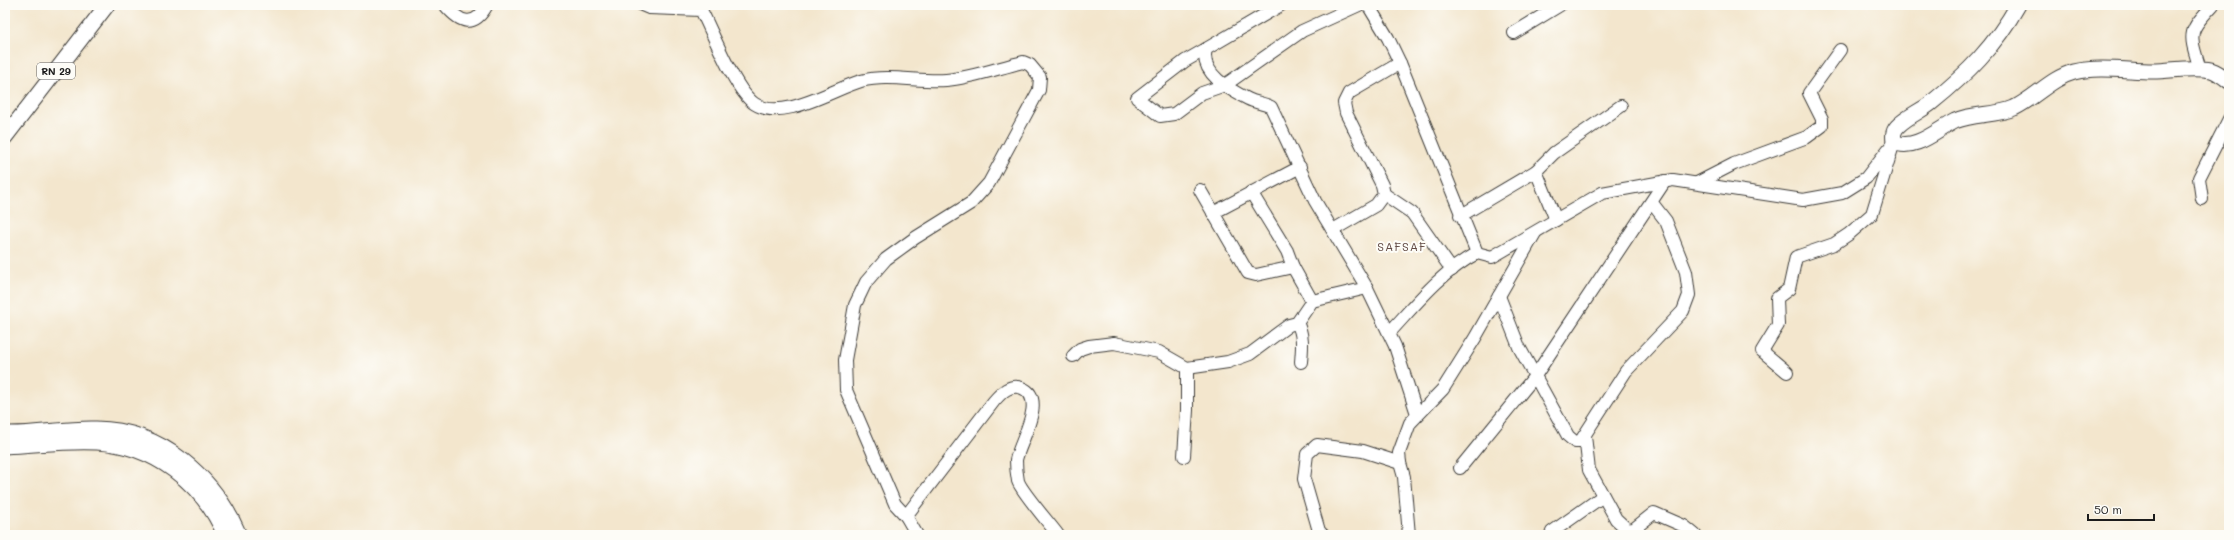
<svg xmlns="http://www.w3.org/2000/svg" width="2234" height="540" font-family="Mali,sans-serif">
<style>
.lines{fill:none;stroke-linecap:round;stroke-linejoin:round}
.minor-casing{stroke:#3c3a37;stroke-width:14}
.major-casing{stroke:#3c3a37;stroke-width:17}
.minor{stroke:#fff;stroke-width:12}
.major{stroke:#fff;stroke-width:15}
.labels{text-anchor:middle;stroke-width:4;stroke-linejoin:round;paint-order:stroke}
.shield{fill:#fdfcf7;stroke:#605f5e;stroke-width:1}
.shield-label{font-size:10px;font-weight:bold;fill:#1c1c1c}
.neighbourhood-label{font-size:12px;letter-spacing:1px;fill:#644d47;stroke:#fdfcf7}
</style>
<rect width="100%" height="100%" fill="#fdfcf7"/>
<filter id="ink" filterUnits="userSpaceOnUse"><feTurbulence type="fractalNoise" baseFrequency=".025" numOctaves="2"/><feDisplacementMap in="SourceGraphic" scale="8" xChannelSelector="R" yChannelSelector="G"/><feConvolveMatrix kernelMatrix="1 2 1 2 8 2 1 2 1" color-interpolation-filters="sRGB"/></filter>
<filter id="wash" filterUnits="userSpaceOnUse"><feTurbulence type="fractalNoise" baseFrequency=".012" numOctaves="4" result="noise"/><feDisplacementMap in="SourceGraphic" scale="16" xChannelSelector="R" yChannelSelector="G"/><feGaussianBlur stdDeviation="0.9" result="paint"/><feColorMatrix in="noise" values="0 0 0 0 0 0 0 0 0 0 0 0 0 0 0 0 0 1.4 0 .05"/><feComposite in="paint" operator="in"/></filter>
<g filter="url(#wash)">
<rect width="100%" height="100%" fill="#f3e6cd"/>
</g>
<g filter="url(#ink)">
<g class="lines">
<!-- minor casing -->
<g class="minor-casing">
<g id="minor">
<path d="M445,5C460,23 474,29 487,5"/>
<path d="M642,5L649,8L701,10C713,33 735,91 755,104C783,122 833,89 861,81C889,74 918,82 946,80C971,78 998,68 1023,62L1030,65L1040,77L1039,90L989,183L971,203L915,238L886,259L866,282L855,305L845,360L846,390L895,504L906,516L994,401C1001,393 1010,383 1022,388C1048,398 1019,443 1016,460C1016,465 1017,476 1018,481C1021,491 1050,524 1058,535"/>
<path d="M1281,5L1206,49C1199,73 1230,90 1248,99C1256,103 1264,103 1271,107L1315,201L1367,288L1395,346L1417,414"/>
<path d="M1368,5L1388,38L1400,63L1477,253L1492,257L1602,193L1673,180L1803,200L1842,193L1866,178L1894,142L1872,214L1849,234L1834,244L1796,257L1789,289L1777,298L1778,325L1762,351L1787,372"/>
<path d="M1514,33L1560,5"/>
<path d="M1206,49L1185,61L1137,98L1160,116L1174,114L1202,93L1225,85L1302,31L1359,5"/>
<path d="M2200,69C2189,33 2187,33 2213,5"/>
<path d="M1536,171L1554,153L1621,106"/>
<path d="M1697,183L1734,164L1807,137L1822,126V119L1809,93L1840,50"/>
<path d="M1200,190L1248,273L1256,275L1293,267"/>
<path d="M1251,192L1287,251L1293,267L1312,301"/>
<path d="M1384,194L1412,213L1452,270"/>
<path d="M2202,199L2199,178L2229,119"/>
<path d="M1213,213L1300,167"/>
<path d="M1460,216L1536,171L1556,220"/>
<path d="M1333,230L1376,205L1384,194L1382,185L1346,113L1344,103L1349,93L1400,63"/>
<path d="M1499,296L1519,347L1568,436L1575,442H1580L1626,371L1683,311L1689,295L1686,272L1666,221L1652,203"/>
<path d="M1297,323C1304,335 1302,349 1301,362"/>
<path d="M1389,333C1416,304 1441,272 1477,253"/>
<path d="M1073,356L1080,349L1089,346L1114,343L1159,352L1187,368L1228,362L1250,354L1289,325L1297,323L1312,301L1367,288"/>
<path d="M1585,436L1589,470L1616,519L1630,532L1654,513L1684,526L1695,535"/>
<path d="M1184,456L1187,410V368"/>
<path d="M1460,468L1535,376L1665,181"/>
<path d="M906,516L917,535"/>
<path d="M1323,535L1319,531L1304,479L1307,454L1317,445L1363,451L1400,463"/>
<path d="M1409,535L1404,477L1400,463L1399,453L1410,423L1443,389L1475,338L1535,233"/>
<path d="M1551,535L1552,532L1603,496"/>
</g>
</g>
<!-- major casing -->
<g class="major-casing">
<g id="major">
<path d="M2018,5C1995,46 1968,73 1931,103C1921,111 1908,116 1899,125C1893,130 1893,135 1894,142C1914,152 1937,130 1955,121C1973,113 1995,116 2014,108C2035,98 2051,78 2074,72C2099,66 2128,71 2153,71C2172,71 2192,66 2211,70C2217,72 2224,77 2229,81"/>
<path d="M5,137L107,5"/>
<path d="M5,434C35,435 66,428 96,429C162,430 214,477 239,535"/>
<path d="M5,446C35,445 66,440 97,442C154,445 203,483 225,535"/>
</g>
</g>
<!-- minor -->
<use href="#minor" class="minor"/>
<!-- major -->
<use href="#major" class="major"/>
</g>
</g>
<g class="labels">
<!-- shield labels -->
<rect class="shield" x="37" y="63" width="38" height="16" rx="3"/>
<g class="shield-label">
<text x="56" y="75">RN 29</text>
</g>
<!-- neighbourhood labels -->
<g class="neighbourhood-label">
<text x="1402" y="251">SAFSAF</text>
</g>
</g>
<!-- margin -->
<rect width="2234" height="540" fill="none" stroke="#fdfcf7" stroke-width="20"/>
<!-- scale -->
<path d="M2088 514v6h66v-6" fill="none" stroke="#1c1c1c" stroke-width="2"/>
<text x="2094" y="514" font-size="12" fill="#1c1c1c" stroke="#fdfcf7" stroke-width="3" paint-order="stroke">50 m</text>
</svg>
